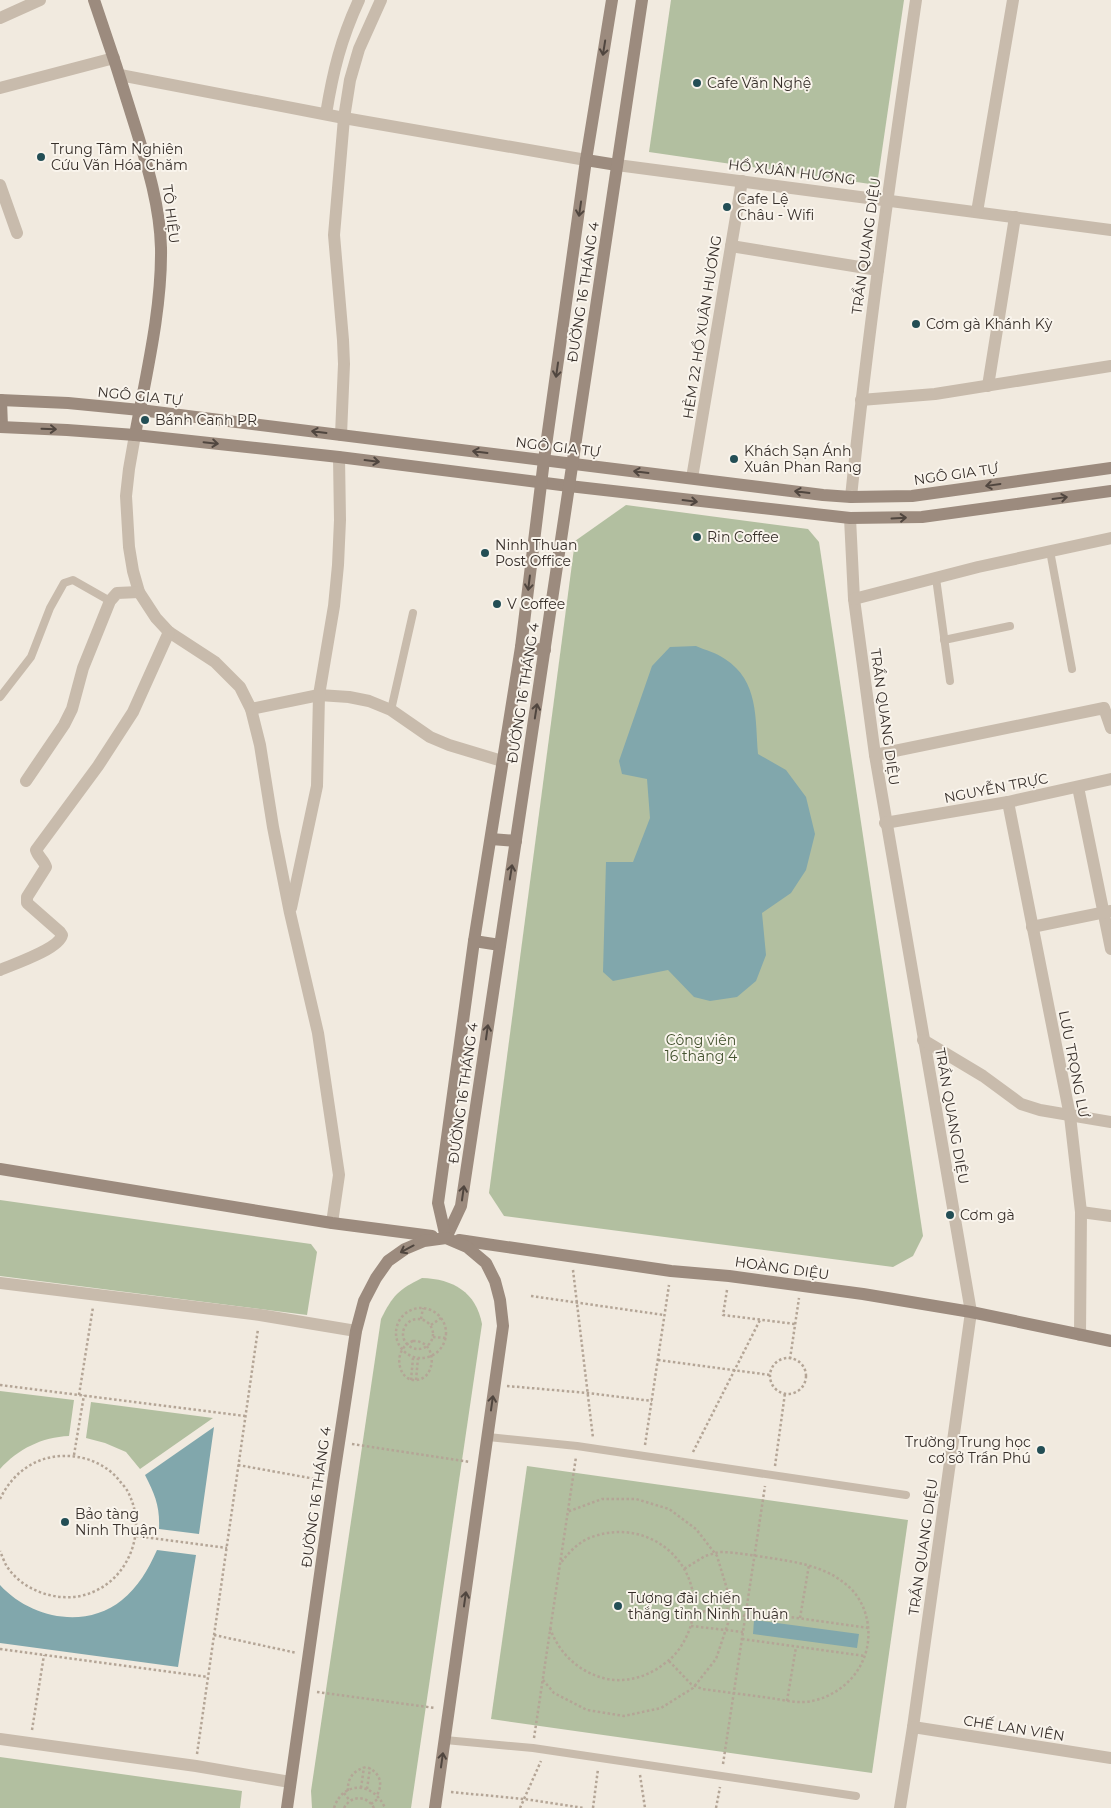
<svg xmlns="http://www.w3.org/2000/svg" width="1111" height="1808" font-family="Montserrat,sans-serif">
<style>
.green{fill:#b2bfa0}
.water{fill:#81a7ac}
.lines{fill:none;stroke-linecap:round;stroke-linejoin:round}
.path{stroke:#b4a596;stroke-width:2.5;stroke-dasharray:2.5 2.5;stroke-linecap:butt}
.lane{stroke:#c8bbac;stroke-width:8}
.street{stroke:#c8bbac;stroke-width:12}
.secondary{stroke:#9c8b7e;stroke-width:12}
.oneway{stroke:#50463f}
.poi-dot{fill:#234e55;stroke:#f9f4ec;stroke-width:2}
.labels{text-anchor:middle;stroke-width:4;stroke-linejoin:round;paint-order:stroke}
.poi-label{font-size:14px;fill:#372f2a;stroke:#f9f4ec;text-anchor:start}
.street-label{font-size:14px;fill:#372f2a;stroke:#f9f4ec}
.park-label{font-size:14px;fill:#445330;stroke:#f9f4ec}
</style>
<rect width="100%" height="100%" fill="#f1eadf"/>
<!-- green -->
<g class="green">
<path d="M671,0H904L877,185L649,152Z"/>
<path d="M626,505L808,529L819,542L923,1236L913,1256L893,1267L504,1216L489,1193L575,541Z"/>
<path d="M0,1200L311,1244L317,1252L307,1315L0,1276Z"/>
<path d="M422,1278C453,1279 476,1292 482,1324L411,1808H312L311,1791L381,1319C393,1295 398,1290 422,1278Z"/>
<path d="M0,1391L74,1400L69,1436C42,1437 18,1449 0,1469Z"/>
<path d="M91,1402L213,1418L140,1469L126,1452L105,1443L86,1438Z"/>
<path d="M527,1466L908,1520L872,1773L491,1719Z"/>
<path d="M0,1757L242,1791L240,1808H0Z"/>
</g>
<!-- water -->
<g class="water">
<path d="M696,646C705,650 717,653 725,659C759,681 755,718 758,754L786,770L806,797L815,834L806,870L791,893L762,913L766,955L756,981L737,997L710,1001L694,997L668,970L613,981L603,972L606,862H633L650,818L647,779L622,774L619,761L652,666L670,647Z"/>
<path d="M214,1427L199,1534L159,1529C160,1506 155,1495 145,1475Z"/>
<path d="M157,1550L196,1555L178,1667L0,1643V1585C30,1618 85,1630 122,1600C138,1587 148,1570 157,1550Z"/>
<path d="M754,1620L859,1634L857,1648L753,1634Z"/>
</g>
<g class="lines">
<!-- path -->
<g class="path">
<path d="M573,1270L593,1438"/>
<path d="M727,1290L723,1315L795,1324"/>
<path d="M531,1296L664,1315"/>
<circle cx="421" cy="1333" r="25"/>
<circle cx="418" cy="1334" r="15"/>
<path d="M421,1319L423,1308"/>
<path d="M431,1325L441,1318"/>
<path d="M433,1337L446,1338"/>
<path d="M413,1341C438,1340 437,1379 416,1380C398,1382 391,1349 413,1341Z"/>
<circle cx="788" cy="1376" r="18"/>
<path d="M790,1359L799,1298"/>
<path d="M658,1360L770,1375"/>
<path d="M411,1380L413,1358"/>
<path d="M416,1380L418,1358"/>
<path d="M0,1385L245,1416"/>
<path d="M507,1386L588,1393L652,1401"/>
<path d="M79,1395L93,1307"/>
<path d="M352,1444L470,1462"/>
<path d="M645,1445L669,1285"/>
<path d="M693,1452L760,1320"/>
<path d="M74,1455L84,1395"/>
<path d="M238,1465L321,1480"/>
<path d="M775,1466L785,1393"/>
<path d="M0,1499C12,1474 34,1457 62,1456C83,1455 105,1463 119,1480C122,1484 126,1488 128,1492C147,1528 131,1576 93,1592C64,1605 23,1593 6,1565C4,1561 2,1556 0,1551"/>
<path d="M136,1536L227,1548"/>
<path d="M693,1610L745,1616"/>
<path d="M747,1611L869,1628"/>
<path d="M800,1618L809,1565"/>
<path d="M691,1626L743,1632"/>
<path d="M550,1628C559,1654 580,1673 607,1679C627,1683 649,1676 664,1664C677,1655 685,1642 690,1628C709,1569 653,1517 595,1536C580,1540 569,1552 560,1564"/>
<path d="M214,1635L297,1653"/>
<path d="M742,1639L865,1656"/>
<path d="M0,1649L208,1677"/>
<path d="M669,1661L691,1684L702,1689C725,1692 748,1695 770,1698C784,1700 799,1704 812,1701C853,1692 878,1653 865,1612C862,1603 856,1593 849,1587C825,1565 795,1562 764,1557C749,1555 734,1552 719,1552L705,1556L684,1569"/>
<path d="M543,1680L554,1693L587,1710L624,1716L661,1708L693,1688L716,1659L728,1623L727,1589L717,1556L696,1529L669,1509L636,1499H602L567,1512"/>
<path d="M317,1692L435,1708"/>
<path d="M787,1701L796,1647"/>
<path d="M32,1730L44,1655"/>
<path d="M534,1738L576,1457"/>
<path d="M197,1754L258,1329"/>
<path d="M723,1764L765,1486"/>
<path d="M640,1775L645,1808"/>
<path d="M361,1788L364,1767"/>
<path d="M367,1789L370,1768"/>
<path d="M348,1791C347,1778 354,1770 366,1767C379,1771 384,1783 377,1795"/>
<path d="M451,1792L524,1799L584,1808"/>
<path d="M344,1793L350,1801"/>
<path d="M371,1804L379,1798"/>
<path d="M334,1808C343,1780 374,1782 385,1808"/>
<path d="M344,1808C351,1795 367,1795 374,1808"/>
<path d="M520,1808L541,1761"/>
<path d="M593,1808L598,1769"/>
<path d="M716,1808L720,1787"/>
</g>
<!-- lane -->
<g class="lane">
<path d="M1050,551L1072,669"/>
<path d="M936,578L950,681"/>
<path d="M944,640L1010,626"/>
<path d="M0,697L31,657L50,608L64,583L73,580L110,601"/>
<path d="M391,710L413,613"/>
<path d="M488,1437L577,1446L906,1495"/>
<path d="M445,1740L533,1748L856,1796"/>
</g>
<!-- street -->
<g class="street">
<path d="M0,18L40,0"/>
<path d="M120,75L344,118L586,160"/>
<path d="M0,88L114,58"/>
<path d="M326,114C333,71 341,39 359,0"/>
<path d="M617,165L1111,230"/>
<path d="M0,185L17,233"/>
<path d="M977,212L1013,0"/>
<path d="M731,246L878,270"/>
<path d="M988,386L1015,217"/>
<path d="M861,400L935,394L1111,366"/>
<path d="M135,435L129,469L126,496L129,547L133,571L139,592L156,618L169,632L215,662L240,687L251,709L260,745L273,827L290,913L318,1033L339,1175L332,1223"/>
<path d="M341,435L344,364L343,340L334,235L344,118L350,80L359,49L381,0"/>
<path d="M692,478L742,181"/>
<path d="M851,497C868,331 892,165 916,0"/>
<path d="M850,518L854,599L875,755L971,1312L913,1727L900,1808"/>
<path d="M854,599L978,567L1111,538"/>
<path d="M251,709L319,695L349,697L369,701L391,710L430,737L449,745L502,761"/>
<path d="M875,755L1104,708L1111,728"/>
<path d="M26,781L64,725L72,709L83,668L110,601L117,593L139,592"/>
<path d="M1078,787L1111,949"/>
<path d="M1008,802L1070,1116L1081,1212L1080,1335"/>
<path d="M885,823L1008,802L1111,779"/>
<path d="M291,908L317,786L319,695L334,606L338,565L340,520L339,457"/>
<path d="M1032,927L1111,911"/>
<path d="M0,970C14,964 59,949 62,935L60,932L27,903V897L46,867C44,860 38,857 36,850L98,766L133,712L169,632"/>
<path d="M923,1040L983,1076L1021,1104L1040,1110L1111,1122"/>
<path d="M1081,1212L1111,1216"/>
<path d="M0,1283L260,1315L356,1331"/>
<path d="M913,1727L1111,1758"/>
<path d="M0,1739L196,1766L290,1782"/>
</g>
<!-- secondary -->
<g class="secondary">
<path d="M94,0C109,43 123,86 136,129C148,168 160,207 161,248C162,309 146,375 135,435"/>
<path d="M586,160L617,165"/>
<path d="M0,400L68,403L140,410L823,495L851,497L912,496L1111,468"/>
<path d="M1,400L2,427"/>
<path d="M0,427L67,430L135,435L339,457L569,486L850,518L922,517L1111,491"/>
<path d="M521,647L545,650"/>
<path d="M491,839L516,841"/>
<path d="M474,941L500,945"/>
<path d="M0,1169L332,1223L432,1236"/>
<path d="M446,1238L461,1206L642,0"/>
<path d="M446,1238L438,1203L474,941L521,647L544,460L586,160L612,0"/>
<path d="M459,1240L671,1271L729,1276L863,1294L971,1312L1111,1341"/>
<path d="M287,1808L333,1482L356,1331L364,1301L376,1278L388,1261L405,1249L424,1241L446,1238L467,1247L486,1263L495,1281L500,1300L503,1326L435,1808"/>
</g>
</g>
<!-- one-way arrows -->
<defs><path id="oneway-shaft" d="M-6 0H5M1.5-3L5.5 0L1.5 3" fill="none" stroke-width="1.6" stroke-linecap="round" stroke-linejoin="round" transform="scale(1.25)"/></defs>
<g class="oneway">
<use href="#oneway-shaft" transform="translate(604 48) rotate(99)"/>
<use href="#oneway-shaft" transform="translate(580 209) rotate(98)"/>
<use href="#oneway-shaft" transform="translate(557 370) rotate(98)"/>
<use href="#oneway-shaft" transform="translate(49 429) rotate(2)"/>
<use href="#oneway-shaft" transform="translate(319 432) rotate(-173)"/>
<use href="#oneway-shaft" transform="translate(211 443) rotate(6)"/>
<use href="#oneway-shaft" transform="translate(480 452) rotate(-173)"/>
<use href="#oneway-shaft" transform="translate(372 461) rotate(7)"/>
<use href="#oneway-shaft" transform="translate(641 472) rotate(-173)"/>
<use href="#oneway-shaft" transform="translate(993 485) rotate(172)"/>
<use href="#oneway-shaft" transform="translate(802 492) rotate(-173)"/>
<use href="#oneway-shaft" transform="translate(1060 498) rotate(-8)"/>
<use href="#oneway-shaft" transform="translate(690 501) rotate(7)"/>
<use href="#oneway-shaft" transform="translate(899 518) rotate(-3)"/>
<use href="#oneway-shaft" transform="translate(529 583) rotate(97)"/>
<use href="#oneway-shaft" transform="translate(536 711) rotate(-81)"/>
<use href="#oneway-shaft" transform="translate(511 872) rotate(-81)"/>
<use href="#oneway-shaft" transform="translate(487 1032) rotate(-82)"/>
<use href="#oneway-shaft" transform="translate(463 1193) rotate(-82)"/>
<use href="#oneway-shaft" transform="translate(407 1249) rotate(152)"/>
<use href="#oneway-shaft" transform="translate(492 1403) rotate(-82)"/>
<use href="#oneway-shaft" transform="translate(465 1599) rotate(-82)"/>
<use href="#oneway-shaft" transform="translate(442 1760) rotate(-82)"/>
</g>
<!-- markers -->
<g class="poi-dot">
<circle cx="697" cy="83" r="5"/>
<circle cx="41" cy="157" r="5"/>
<circle cx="727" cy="207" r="5"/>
<circle cx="916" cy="324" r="5"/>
<circle cx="145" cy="420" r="5"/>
<circle cx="734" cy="459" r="5"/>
<circle cx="697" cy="537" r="5"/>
<circle cx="485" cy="553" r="5"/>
<circle cx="497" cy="604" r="5"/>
<circle cx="950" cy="1215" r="5"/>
<circle cx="1041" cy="1450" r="5"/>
<circle cx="65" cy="1522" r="5"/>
<circle cx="618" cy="1606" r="5"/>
</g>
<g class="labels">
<!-- poi labels -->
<g class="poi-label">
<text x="707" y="88">Cafe Văn Nghệ</text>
<text x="51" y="154">Trung Tâm Nghiên<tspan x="51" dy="16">Cứu Văn Hóa Chăm</tspan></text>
<text x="737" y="204">Cafe Lệ<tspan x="737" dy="16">Châu - Wifi</tspan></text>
<text x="926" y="329">Cơm gà Khánh Kỳ</text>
<text x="155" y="425">Bánh Canh PR</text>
<text x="744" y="456">Khách Sạn Ánh<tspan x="744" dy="16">Xuân Phan Rang</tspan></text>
<text x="707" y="542">Rin Coffee</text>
<text x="495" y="550">Ninh Thuan<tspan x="495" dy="16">Post Office</tspan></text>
<text x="507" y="609">V Coffee</text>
<text x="960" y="1220">Cơm gà</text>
<text x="1031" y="1447" text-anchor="end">Trường Trung học<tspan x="1031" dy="16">cơ sở Trần Phú</tspan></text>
<text x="75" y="1519">Bảo tàng<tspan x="75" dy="16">Ninh Thuận</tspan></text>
<text x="628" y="1603">Tượng đài chiến<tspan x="628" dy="16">thắng tỉnh Ninh Thuận</tspan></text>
</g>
<!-- street labels -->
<g class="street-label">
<text transform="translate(792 172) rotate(7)" y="5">HỒ XUÂN HƯƠNG</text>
<text transform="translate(171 214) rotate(83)" y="5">TÔ HIỆU</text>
<text transform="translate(866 246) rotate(-82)" y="5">TRẦN QUANG DIỆU</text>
<text transform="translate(583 292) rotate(-81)" y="5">ĐƯỜNG 16 THÁNG 4</text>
<text transform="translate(702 327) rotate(-81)" y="5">HẺM 22 HỒ XUÂN HƯƠNG</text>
<text transform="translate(140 396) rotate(6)" y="5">NGÔ GIA TỰ</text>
<text transform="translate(558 447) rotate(7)" y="5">NGÔ GIA TỰ</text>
<text transform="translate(956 474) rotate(-8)" y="5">NGÔ GIA TỰ</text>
<text transform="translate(523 693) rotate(-81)" y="5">ĐƯỜNG 16 THÁNG 4</text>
<text transform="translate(885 717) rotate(82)" y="5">TRẦN QUANG DIỆU</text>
<text transform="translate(996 788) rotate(-11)" y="5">NGUYỄN TRỰC</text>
<text transform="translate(1074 1064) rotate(79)" y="5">LƯU TRỌNG LƯ</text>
<text transform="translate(463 1093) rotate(-82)" y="5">ĐƯỜNG 16 THÁNG 4</text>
<text transform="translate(952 1116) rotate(80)" y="5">TRẦN QUANG DIỆU</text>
<text transform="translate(782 1268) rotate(8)" y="5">HOÀNG DIỆU</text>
<text transform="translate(316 1497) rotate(-82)" y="5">ĐƯỜNG 16 THÁNG 4</text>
<text transform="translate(923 1547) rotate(-82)" y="5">TRẦN QUANG DIỆU</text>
<text transform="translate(1014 1728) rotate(9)" y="5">CHẾ LAN VIÊN</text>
</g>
<!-- park labels -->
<g class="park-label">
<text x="701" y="1045">Công viên<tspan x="701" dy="16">16 tháng 4</tspan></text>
</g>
</g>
</svg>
